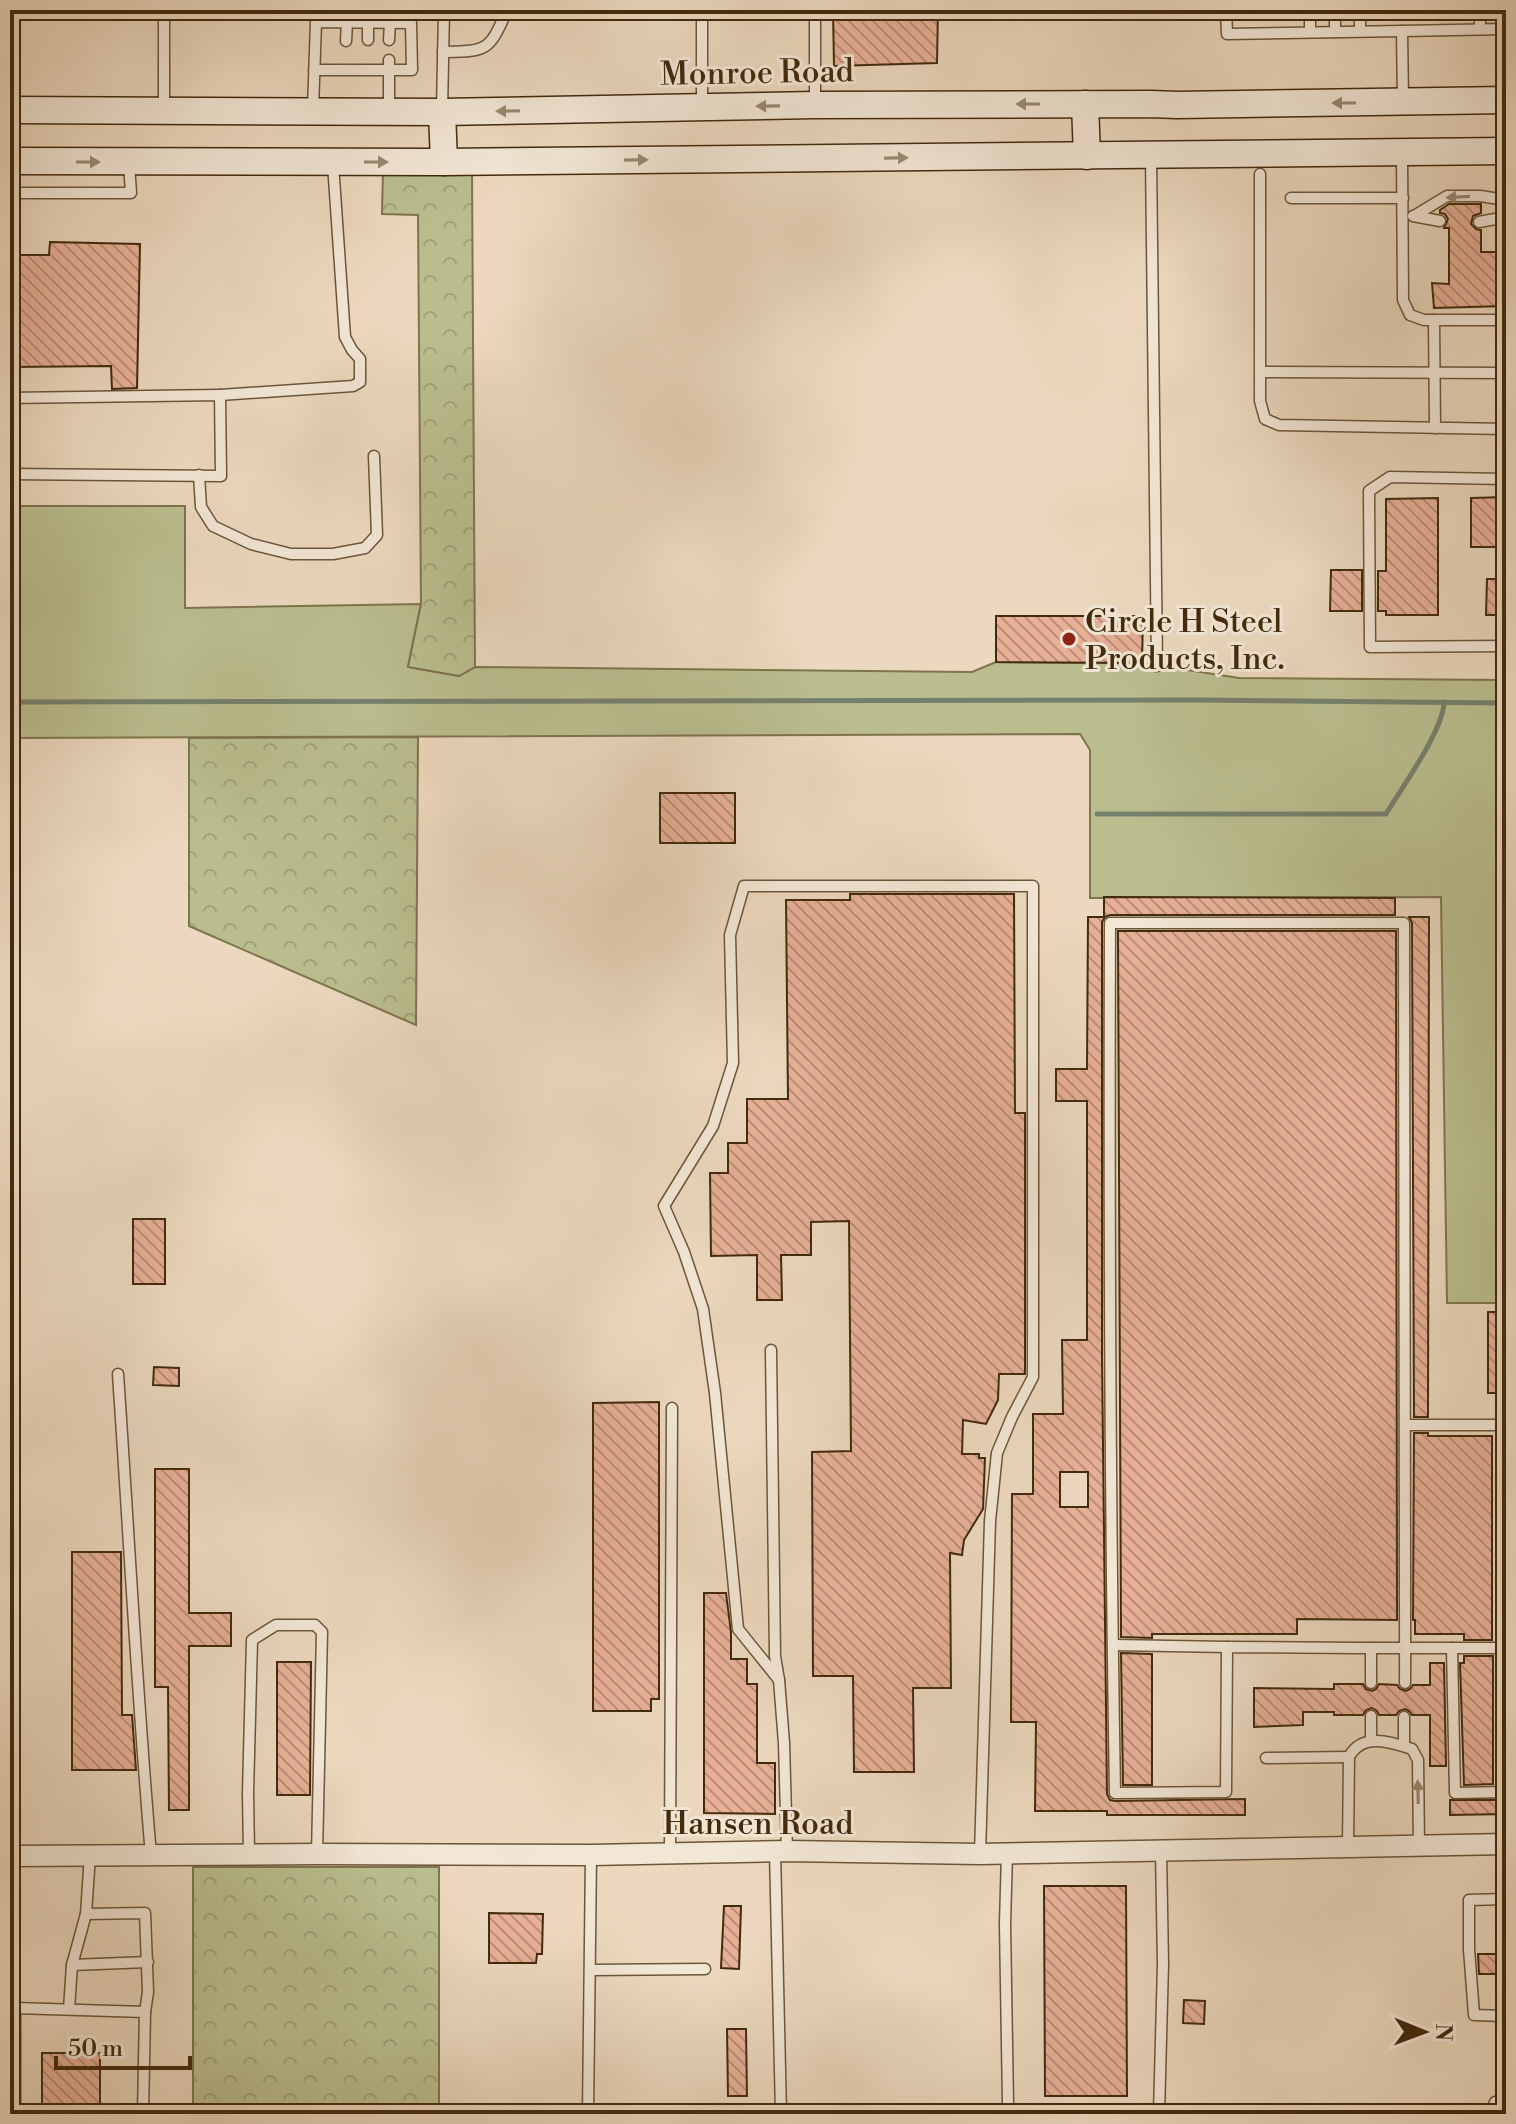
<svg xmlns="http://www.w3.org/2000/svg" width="1516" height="2124" font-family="'Libre Bodoni',serif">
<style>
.green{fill:#babe8f;stroke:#7e744e;stroke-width:2}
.forest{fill:url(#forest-crowns);stroke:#7e744e;stroke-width:2}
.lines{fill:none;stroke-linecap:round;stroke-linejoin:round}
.stream{stroke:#76806e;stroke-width:5}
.building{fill:url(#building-back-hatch);stroke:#422a0c;stroke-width:2;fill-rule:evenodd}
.lane-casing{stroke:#6c5638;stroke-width:13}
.street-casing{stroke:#6c5638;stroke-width:23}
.secondary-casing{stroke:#422a0c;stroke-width:29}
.lane{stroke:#f2e6d5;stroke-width:10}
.street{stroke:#f2e6d5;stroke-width:20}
.secondary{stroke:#f2e6d5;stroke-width:26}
.oneway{fill:#9a8870}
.poi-dot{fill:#8f2418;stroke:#f2e6d5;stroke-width:3}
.labels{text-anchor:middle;stroke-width:6;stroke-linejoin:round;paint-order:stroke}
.street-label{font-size:32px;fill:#422a0c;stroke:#f2e6d5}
.poi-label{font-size:32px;fill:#422a0c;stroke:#f2e6d5;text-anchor:start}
</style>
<defs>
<pattern id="forest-crowns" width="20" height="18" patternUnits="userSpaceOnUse" patternTransform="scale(2)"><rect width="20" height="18" fill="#babe8f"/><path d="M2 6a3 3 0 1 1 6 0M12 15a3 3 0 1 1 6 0" fill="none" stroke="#a1a37a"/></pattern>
<pattern id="building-back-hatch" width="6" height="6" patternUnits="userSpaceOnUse" patternTransform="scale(2)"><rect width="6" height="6" fill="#e7b097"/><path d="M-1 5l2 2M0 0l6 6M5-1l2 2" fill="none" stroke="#bd8f7a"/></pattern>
</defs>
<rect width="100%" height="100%" fill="#ebd8be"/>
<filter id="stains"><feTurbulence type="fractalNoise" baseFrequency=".0025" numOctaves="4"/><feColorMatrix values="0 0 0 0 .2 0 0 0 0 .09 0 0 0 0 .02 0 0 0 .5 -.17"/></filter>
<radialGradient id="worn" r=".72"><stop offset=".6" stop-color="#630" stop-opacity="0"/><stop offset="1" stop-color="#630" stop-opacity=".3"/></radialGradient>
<!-- green -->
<path class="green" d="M10,506H185V608L421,604L408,667L459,676L475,667L972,672L996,662L1142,663L1239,678L1506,680V1303H1447L1441,897L1090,898V750L1080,734L10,738Z"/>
<!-- forest -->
<g class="forest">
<path d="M383,170H472L475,667L459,676L408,667L421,604L418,215L382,214Z"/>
<path d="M418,737L416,1025L189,926V738Z"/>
<rect x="193" y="1867" width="246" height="247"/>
</g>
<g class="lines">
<!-- stream -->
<g class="stream">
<path d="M10,702L1197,700L1506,703"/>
<path d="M1097,814H1386C1401,789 1444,729 1444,702"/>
</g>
</g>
<!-- building -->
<g class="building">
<path d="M833,10H938L937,63L834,66Z"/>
<path d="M1449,204H1481V213L1473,216L1471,224L1476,229L1481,230V252H1506V306L1434,308L1432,283L1449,284V228H1444L1448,219L1445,214L1440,213V210Z"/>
<path d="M50,242L140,244L137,388L112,389L111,366L10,367V255H49Z"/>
<path d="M1506,497V547H1471V498Z"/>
<path d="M1438,498V615H1386V611H1378V571H1386V499Z"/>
<path d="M1331,570H1362V611H1330Z"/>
<path d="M1487,579H1506V615H1486Z"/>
<path d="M996,616H1143L1142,663L996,662Z"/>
<rect x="660" y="793" width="75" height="50"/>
<path d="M850,894H1014L1015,1113H1025V1374H999L998,1400L986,1424L963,1420L962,1454H979V1458H985L983,1509L964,1540L962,1555L950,1553L951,1688H913L914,1772H854L853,1676H813L812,1452L851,1451L849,1221L811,1222V1255H781L782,1300H757V1255L711,1256L710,1173H728V1143H747V1099H788L786,900H850Z"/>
<path d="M1104,897L1395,898V915H1110L1105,917L1102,922V1358L1107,1794L1110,1800L1115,1801L1245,1799V1815H1107V1811H1035L1036,1722H1011L1012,1494H1033V1414H1063L1062,1340H1087V1101H1056V1069H1087L1088,917H1104ZM1060,1472H1088V1507H1060Z"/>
<path d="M1409,917H1429L1428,1417H1414L1412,923Z"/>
<path d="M1118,931H1396L1397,1620L1297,1619V1634H1152V1638L1121,1637Z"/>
<rect x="133" y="1219" width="32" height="65"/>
<rect x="1488" y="1312" width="18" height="81"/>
<path d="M154,1367L179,1368V1386L153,1385Z"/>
<path d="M659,1402V1699H651V1711H593V1403Z"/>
<path d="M1414,1433H1428V1436H1492V1640H1464V1634H1415V1620H1413Z"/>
<path d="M155,1469H189V1613H231V1646H189V1810H169L168,1687H155Z"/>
<path d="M72,1552H121L122,1715H132L136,1770H72Z"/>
<path d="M704,1593H726L731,1632V1659H747V1684H757V1763H775V1814L704,1813Z"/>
<path d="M1121,1653L1152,1654V1785H1123Z"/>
<path d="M1464,1656H1493V1784L1464,1785L1460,1663H1464Z"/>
<path d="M277,1662H311L310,1795H277Z"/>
<path d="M1430,1663H1444L1446,1766H1430V1715H1412L1409,1711L1405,1709L1399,1711L1396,1715H1379L1377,1711L1372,1708L1366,1710L1363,1715H1334V1712H1303V1725L1254,1727V1688L1334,1689V1684H1363L1366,1689L1372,1691L1376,1689L1379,1684L1397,1685L1400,1689L1406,1691L1410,1689L1413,1685H1430Z"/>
<path d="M1450,1800H1506V1814L1450,1815Z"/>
<path d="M1044,1886H1126L1127,2096H1045Z"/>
<path d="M724,1906H741L739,1969L721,1968Z"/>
<path d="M489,1913L543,1914L542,1954H537L536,1963H489Z"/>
<path d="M1478,1954H1506V1974H1479Z"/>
<path d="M1184,2000L1205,2001L1204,2024L1183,2023Z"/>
<path d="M727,2029H746L747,2096H728Z"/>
<rect x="42" y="2053" width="58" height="61"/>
</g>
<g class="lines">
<!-- lane casing -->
<g class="lane-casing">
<g id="lane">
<path d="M702,10V105"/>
<path d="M1226,10L1227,34L1402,31"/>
<path d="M1310,10V32"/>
<path d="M1335,10V32"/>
<path d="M1360,10V31"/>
<path d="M1480,29V10"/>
<path d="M368,40V22"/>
<path d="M389,40L390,23"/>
<path d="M346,41L347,22"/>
<path d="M443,52C487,51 489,52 507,10"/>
<path d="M1403,101L1402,31L1506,29"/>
<path d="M815,103V10"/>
<path d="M164,109V10"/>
<path d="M313,109L316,22L411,23L412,70H314"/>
<path d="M389,110V60"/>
<path d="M442,110L444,10"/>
<path d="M1402,153L1403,300L1410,315L1424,320H1506"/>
<path d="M1151,157L1157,666"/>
<path d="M1260,174V401L1265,419L1279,425L1506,429"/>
<path d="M10,193H131L129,164"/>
<path d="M1291,198H1403"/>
<path d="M1413,216L1440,221"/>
<path d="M1414,216L1447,196H1480L1506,200"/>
<path d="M1479,222L1506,217"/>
<path d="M1434,320L1435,428"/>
<path d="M1261,372L1506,373"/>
<path d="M220,395L353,386L360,382V359L352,350L345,337L333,164"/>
<path d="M10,398L220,395L221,476L10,474"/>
<path d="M199,475L201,507L213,526L251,544L291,554H333L365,548L377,535L374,456"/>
<path d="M1506,479L1390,477L1369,491L1370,647L1506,646"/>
<path d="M771,1350L775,1656L779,1680L738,1629L715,1393L703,1309L684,1252L664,1206L713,1126L733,1063L730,935L744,886H1033V1377L1012,1417L997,1453L990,1521L980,1854"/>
<path d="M118,1374C129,1535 137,1695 151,1855"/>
<path d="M1407,1425H1506"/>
<path d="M1113,1645L1227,1647"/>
<path d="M1371,1648V1683"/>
<path d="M1452,1648L1455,1793L1506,1792"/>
<path d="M779,1680L784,1743L787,1851"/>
<path d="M1405,1683C1407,1430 1406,1177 1404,923H1110C1109,1213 1110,1503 1115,1793L1226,1792L1227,1647L1357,1648C1406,1648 1456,1648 1506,1648"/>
<path d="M1371,1716V1741"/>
<path d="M1404,1746V1717"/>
<path d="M1266,1758L1349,1757"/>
<path d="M1348,1847L1349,1757C1362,1732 1391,1742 1412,1749L1418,1760L1419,1846"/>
<path d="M775,1851L781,2114"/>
<path d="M670,1853L672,1408"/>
<path d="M1007,1853L1005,1924L1008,2104L1010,2114"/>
<path d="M249,1854L248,1793L252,1640L276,1625H315L322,1632L317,1854"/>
<path d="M1506,1899L1469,1900V1949L1474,2015L1506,2016"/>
<path d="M86,1914L145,1913L148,1992L145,2012"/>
<path d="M72,1965L148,1962"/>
<path d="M591,1970L705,1969"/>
<path d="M69,2009L72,1965L86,1914L90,1855"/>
<path d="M15,2114V2008L145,2012L143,2114"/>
<path d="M588,2114L591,1855"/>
<path d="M1159,2114L1163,1964L1161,1851"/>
<path d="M1491,2114L1495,2102L1506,2099"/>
</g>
</g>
<!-- street casing -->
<g class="street-casing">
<path id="street" d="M10,1856L317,1854L591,1855L787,1851L980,1854L1506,1844"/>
</g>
<!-- secondary casing -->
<g class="secondary-casing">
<g id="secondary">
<path d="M1085,104L1087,156"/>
<path d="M10,110L442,112L815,105L1151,104L1177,105L1506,100"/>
<path d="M442,112L444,162"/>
<path d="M10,161L444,162L1506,151"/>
</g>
</g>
<!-- lane -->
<use href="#lane" class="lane"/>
<!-- street -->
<use href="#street" class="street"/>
<!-- secondary -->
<use href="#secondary" class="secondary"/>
</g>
<!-- one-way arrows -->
<defs><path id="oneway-solid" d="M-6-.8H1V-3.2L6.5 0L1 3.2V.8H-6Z" transform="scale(2)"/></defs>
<g class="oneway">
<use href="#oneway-solid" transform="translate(1344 103) rotate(180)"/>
<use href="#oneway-solid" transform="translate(1028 104) rotate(180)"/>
<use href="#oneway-solid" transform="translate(768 106) rotate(179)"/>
<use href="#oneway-solid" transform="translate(508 111) rotate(179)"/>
<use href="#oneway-solid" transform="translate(896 158) rotate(-1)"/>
<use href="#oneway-solid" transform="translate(636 160) rotate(-1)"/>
<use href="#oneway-solid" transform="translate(88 162)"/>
<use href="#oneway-solid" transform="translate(376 162)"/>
<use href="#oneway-solid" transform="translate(1458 197) rotate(177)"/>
<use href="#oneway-solid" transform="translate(1418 1792) rotate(-91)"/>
</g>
<!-- markers -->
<circle class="poi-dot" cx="1069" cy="639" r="8"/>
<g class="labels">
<!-- street labels -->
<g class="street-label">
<text transform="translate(757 72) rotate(-1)" y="11">Monroe Road</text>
<text x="758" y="1834">Hansen Road</text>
</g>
<!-- poi labels -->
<g class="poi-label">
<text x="1085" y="632">Circle H Steel<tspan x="1085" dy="37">Products, Inc.</tspan></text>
</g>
</g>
<!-- margin -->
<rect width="1516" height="2124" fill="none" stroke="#ebd8be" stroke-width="40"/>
<rect x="12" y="12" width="1492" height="2100" fill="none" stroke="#422a0c" stroke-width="4"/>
<rect x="20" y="20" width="1476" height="2084" fill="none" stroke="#422a0c" stroke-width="2"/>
<!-- north arrow -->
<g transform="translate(1424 2032) rotate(91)" stroke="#f2e6d5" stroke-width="6" paint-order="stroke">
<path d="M0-6L14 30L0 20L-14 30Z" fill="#422a0c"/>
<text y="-12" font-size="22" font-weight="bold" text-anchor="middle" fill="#422a0c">N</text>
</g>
<!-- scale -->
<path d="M56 2056v12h134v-12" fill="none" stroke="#422a0c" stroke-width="4"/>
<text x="68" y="2056" font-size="24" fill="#422a0c" stroke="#f2e6d5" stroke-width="6" paint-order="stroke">50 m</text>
<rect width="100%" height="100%" filter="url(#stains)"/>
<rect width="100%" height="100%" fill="url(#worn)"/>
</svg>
